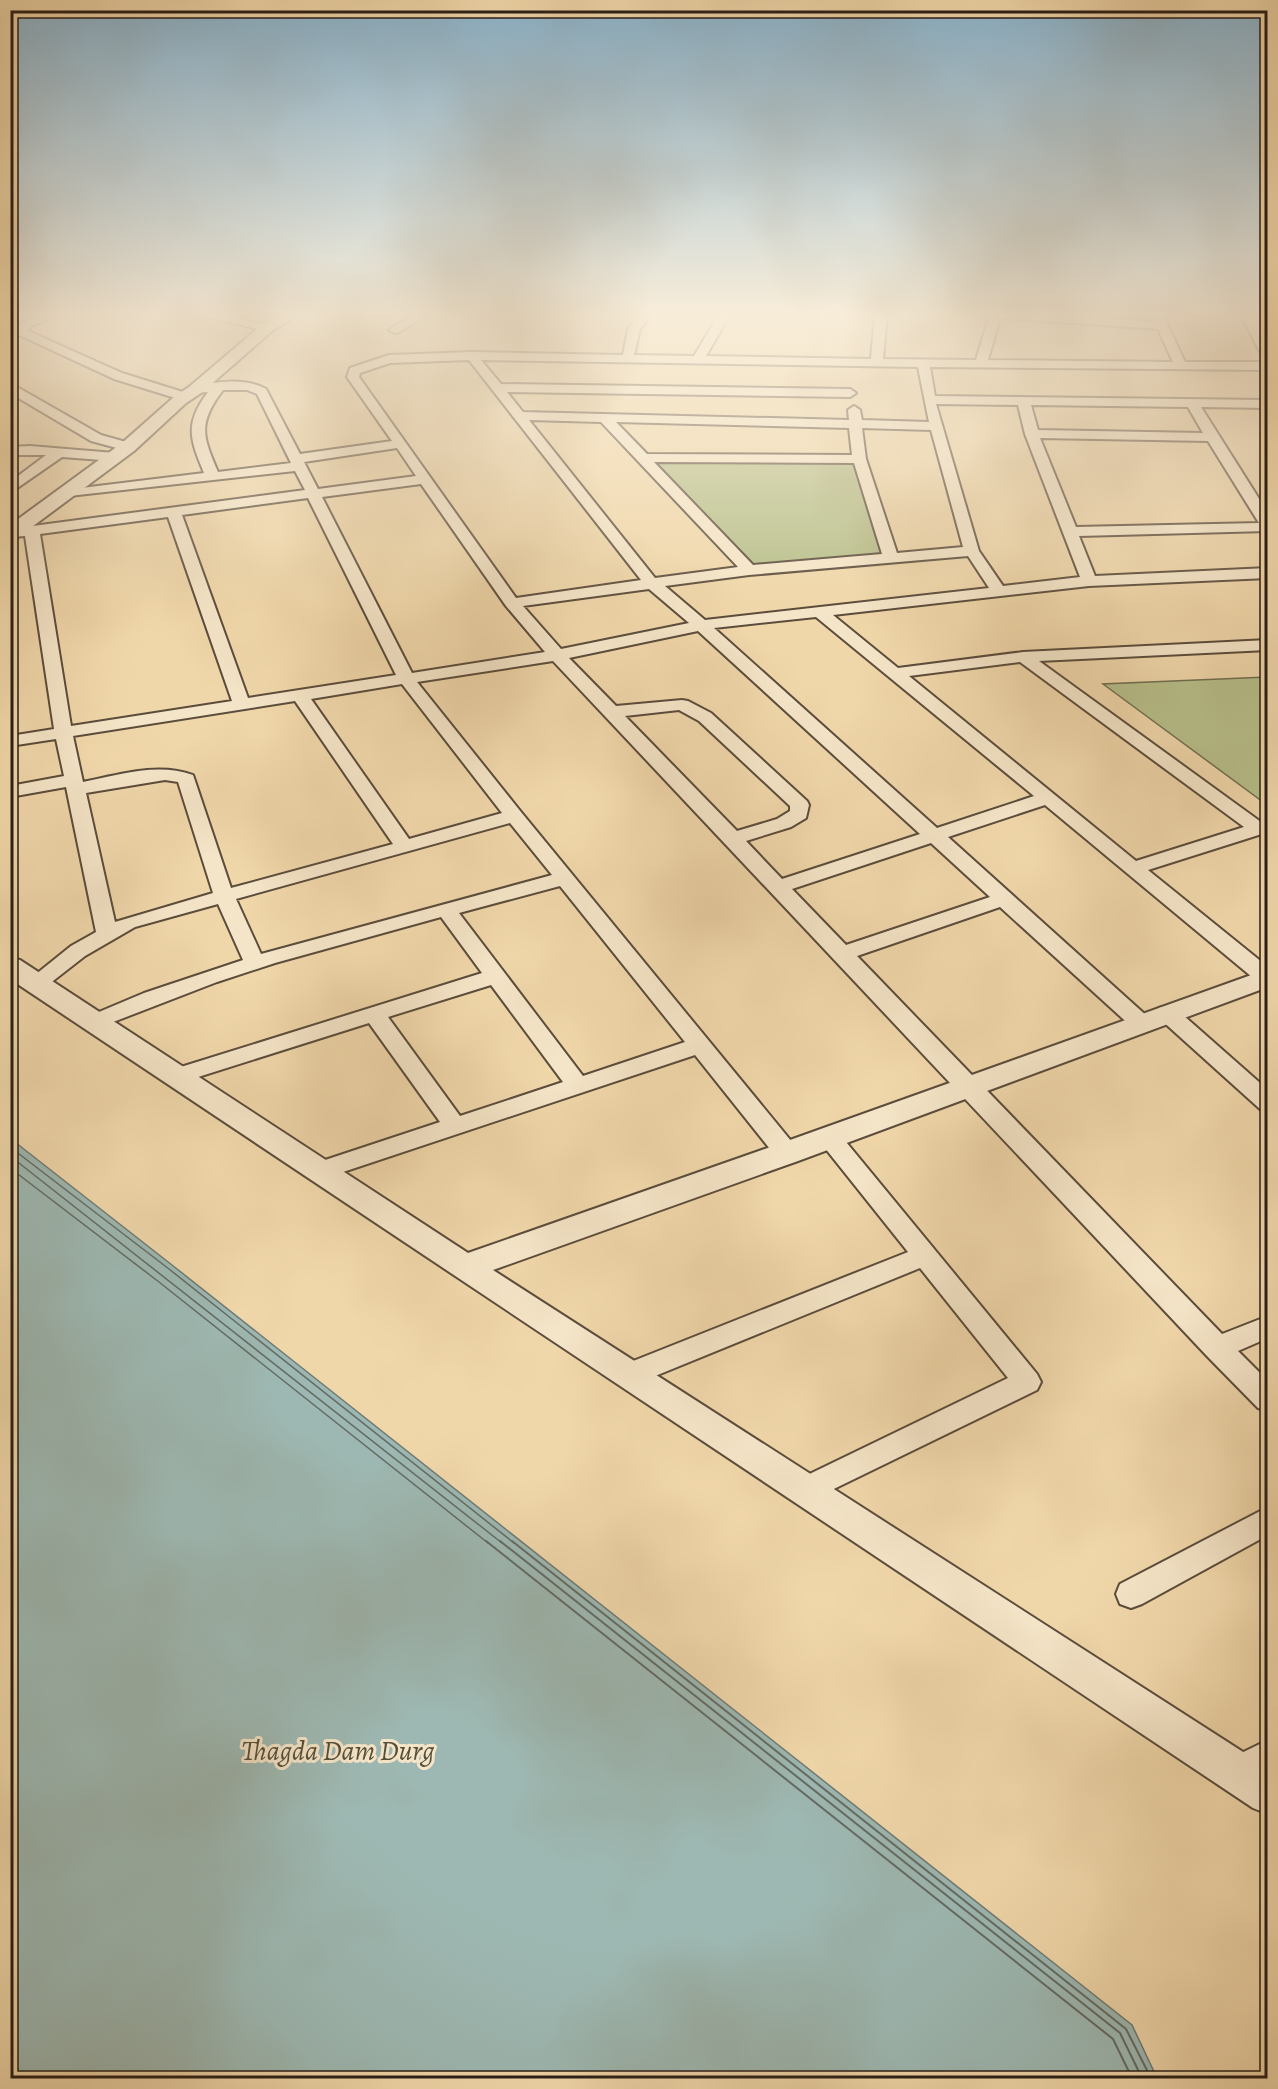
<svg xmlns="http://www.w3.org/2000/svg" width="1278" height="2089" font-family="Alegreya,serif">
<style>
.green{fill:#b7bf8a;stroke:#706e50;stroke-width:1.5}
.water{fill:#9db8b2;stroke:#6f7a74;stroke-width:1.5}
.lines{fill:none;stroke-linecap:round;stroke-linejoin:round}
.shore-far1{stroke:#636b64;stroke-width:1.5}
.shore{stroke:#636b64;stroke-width:2}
.minor-casing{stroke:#5b4c3c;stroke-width:4}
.tertiary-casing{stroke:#5b4c3c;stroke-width:4}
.minor{fill:#f5e5c8;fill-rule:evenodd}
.tertiary{fill:#f5e5c8;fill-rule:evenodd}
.labels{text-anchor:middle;stroke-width:6;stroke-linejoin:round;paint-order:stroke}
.near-park-label{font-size:28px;font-style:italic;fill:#544e3a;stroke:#f5e5c8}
</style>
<rect width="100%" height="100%" fill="#f0d7aa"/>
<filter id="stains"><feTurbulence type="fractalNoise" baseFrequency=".00333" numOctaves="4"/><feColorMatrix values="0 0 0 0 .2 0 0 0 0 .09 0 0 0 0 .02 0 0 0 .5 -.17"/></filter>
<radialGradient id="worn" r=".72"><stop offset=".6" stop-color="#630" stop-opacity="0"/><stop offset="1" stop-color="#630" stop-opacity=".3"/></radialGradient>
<!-- green -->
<g class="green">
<path d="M642,458L859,459L891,558L749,570Z"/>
<path d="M1267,677L1268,801L1263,802L1103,684Z"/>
</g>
<!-- water -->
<path class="water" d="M11,1139L172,1265L1132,2025L1157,2078H11Z"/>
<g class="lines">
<!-- shore-far1 -->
<g class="shore-far1">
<path d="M10,1147L169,1269L514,1543"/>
<path d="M10,1156L502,1543"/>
<path d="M10,1168L159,1282L488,1543"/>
</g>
<!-- shore -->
<g class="shore">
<path d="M486,1541L1113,2039L1132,2078"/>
<path d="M500,1541L1120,2033L1142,2078"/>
<path d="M512,1541L1126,2029L1151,2078"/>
</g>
<!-- minor casing -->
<g class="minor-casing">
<g id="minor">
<path d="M45,313H62L31,326L28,331L122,373L189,394L191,397L185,401L114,379L19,335L16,329L23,322Z"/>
<path d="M190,313H213L267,325L273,328L267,331Z"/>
<path d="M417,313H431L399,332L395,333L389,330Z"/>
<path d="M641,313H652L640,329L634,355L694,356L720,313H731L706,356L871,359L875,313H887L883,359L976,360L989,317L973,316L968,313H1028L1155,322L1152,313H1162L1185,362H1268V370L930,367L935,396L1268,400V408L1201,407L1268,513V531L1079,536L1095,576L1268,568V578L1089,586L833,615L898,668L1023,652L1268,640V650L1039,661L1261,822L1268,820V832L1148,870L1268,967V983L1258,982L1045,805L948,837L1149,1018L1152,1023L1149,1028L1141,1030L1133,1028L1000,907L857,956L1222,1334L1268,1316V1338L1238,1351L1268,1381V1411L1258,1408L1207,1356L553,661L417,682L521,812L796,1147L799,1153L796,1159L787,1162L778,1159L695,1055L319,1180L310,1177L307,1171L310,1165L440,1122L369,1023L176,1084L168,1081L165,1076L168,1071L482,973L441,917L275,963L217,982L95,1029L87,1027L84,1022L87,1017L144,993L243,960L218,904L135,927L85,956L44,988L36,990L28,988L25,983L71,946L96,932L66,787L10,797V786L64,776L56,739L10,746V736L54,729L25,536L10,537V529L305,490L295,471L60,497L58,494L65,490L204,473C190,439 184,424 208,392L191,393L189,390L191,387C214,382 245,377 266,389L300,454L392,441L347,377L350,368L389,355L472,352L623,355L628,329ZM1000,318L1158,329L1173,362L988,360ZM469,360L641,580L516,598L359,377L360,373L390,363ZM481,360L918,367L929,422L862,420L860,410L854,406L848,410L849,420L523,412L507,392L850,397L856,393L850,389L501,384ZM223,390H247L257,394L291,463L218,472C202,435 198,423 223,390ZM936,404L1018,405L1025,434L1080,577L1003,586L979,551ZM1031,405L1188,407L1203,433L1038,430ZM529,420L601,422L738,567L655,578ZM616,422L849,428L852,455L647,454ZM862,428L931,430L963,547L897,553L866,459ZM1040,438L1208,441L1259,523L1076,527ZM397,448L416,476L318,489L304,462ZM654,462L854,463L882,554L753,565ZM421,484L506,606L545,652L412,673L322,497ZM308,498L396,675L248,698L182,515ZM168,517L232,701L71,726L40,534ZM968,556L989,588L705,620L665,586L749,575ZM649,589L689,623L561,649L523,606ZM816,617L1034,796L937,828L714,628ZM698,631L920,834L782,879L746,841L791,827L806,818L809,805L807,801L711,713L688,701L682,700L616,706L569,658ZM1020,662L1244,827L1136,861L909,676ZM402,684L502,813L409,839L311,699ZM295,701L393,844L231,888L193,775C158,762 118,775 83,782L73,736ZM679,710L699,721L790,806V811L777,819L737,831L625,716ZM165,780L178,782L213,893L115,922L86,793ZM510,823L552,875L261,954L236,899ZM931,843L990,897L846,945L792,889ZM560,886L685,1042L583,1076L459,913ZM491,985L563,1082L460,1116L388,1017Z"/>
<path d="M10,383L101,435L133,444L135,447L128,451L91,441L10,393Z"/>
<path d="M30,446L115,453L122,457L115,461L62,457L10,493V482L46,455H10V447Z"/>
<path d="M1167,1006L1175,1008L1268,1090V1111L1260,1109L1159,1018L1156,1013L1159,1008Z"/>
<path d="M829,1129L837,1131L1037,1374L1041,1382L1037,1390L805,1503L795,1499L790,1490L795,1481L1008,1378L920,1268L638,1383L628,1386L618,1383L614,1375L618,1367L908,1252L821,1143L817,1137L821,1131Z"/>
<path d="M1268,1507V1535L1142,1604L1131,1608L1120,1604L1116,1594L1120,1584Z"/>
<path d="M1268,1740V1774L1237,1790L1225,1785L1220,1773L1225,1761Z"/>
</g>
</g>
<!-- tertiary casing -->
<g class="tertiary-casing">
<g id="tertiary">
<path d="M283,313H301L272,331L201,393L186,403L134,451L17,538L10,539V525L122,443L174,397L189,387L262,325Z"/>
<path d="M1240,313H1254L1268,337V356L1260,352Z"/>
<path d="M10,958L20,960L468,1253L776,1145L1268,969V987L798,1161L493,1270L1268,1768V1814L1253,1808L10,979Z"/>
</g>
</g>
<!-- minor -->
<use href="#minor" class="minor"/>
<!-- tertiary -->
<use href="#tertiary" class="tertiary"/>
</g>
<!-- sky -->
<linearGradient id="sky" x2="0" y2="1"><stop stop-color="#8ab6d2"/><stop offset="0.52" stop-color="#f8edd9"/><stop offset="1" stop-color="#f8edd9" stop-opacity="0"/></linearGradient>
<rect width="1278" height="606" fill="url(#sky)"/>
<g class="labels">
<!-- near-park labels -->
<g class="near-park-label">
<text x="338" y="1760">Thagda Dam Durg</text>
</g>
</g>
<!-- margin -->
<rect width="1278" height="2089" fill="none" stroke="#f0d7aa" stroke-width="36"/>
<rect x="12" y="12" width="1254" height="2065" fill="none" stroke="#291e17" stroke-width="3"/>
<rect x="18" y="18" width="1242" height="2053" fill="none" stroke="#291e17" stroke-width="1.5"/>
<rect width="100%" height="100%" filter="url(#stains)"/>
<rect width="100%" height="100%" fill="url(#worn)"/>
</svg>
